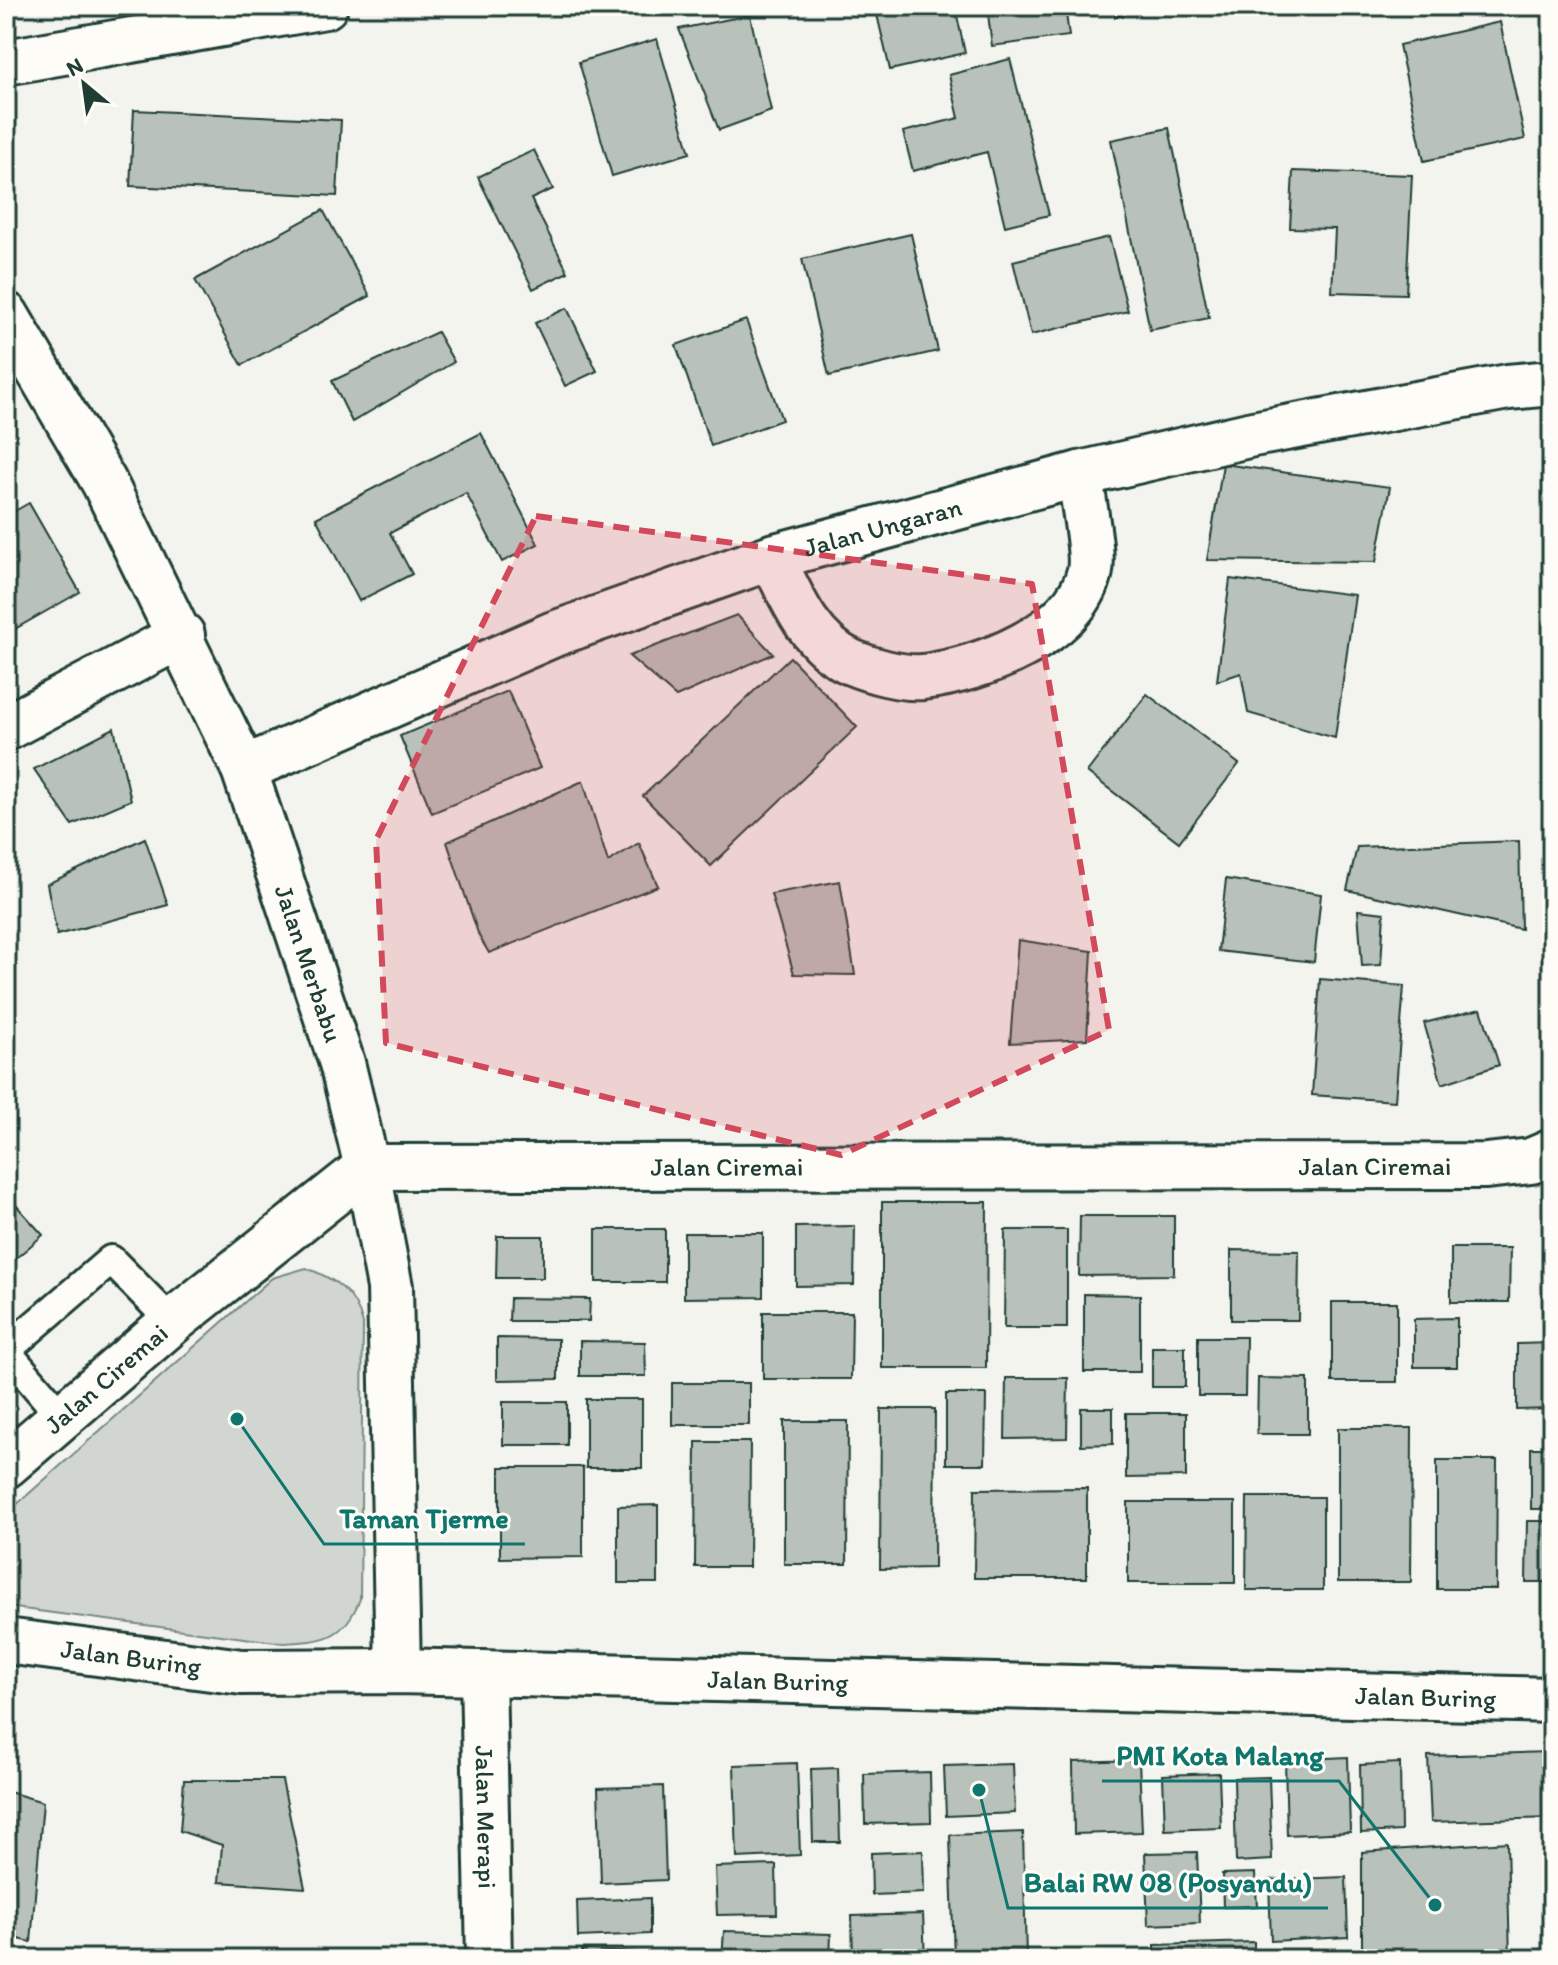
<svg xmlns="http://www.w3.org/2000/svg" width="1558" height="1965" font-family="Itim,sans-serif">
<style>
.green{fill:#d1d6d1;stroke:#788a82;stroke-width:2}
.building{fill:#b9c1bb;stroke:#1f3d34;stroke-width:2}
.lines{fill:none;stroke-linecap:round;stroke-linejoin:round}
.lane-casing{stroke:#1f3d34;stroke-width:34}
.street-casing{stroke:#1f3d34;stroke-width:50}
.secondary-casing{stroke:#1f3d34;stroke-width:50}
.lane{stroke:#fdfcf7;stroke-width:28}
.street{stroke:#fdfcf7;stroke-width:44}
.secondary{stroke:#fdfcf7;stroke-width:44}
.marked{fill:#d1495b;fill-opacity:0.2;stroke:#d1495b;stroke-width:6;stroke-dasharray:16 10;stroke-linejoin:round}
.labels{text-anchor:middle;stroke-width:6;stroke-linejoin:round;paint-order:stroke}
.street-label{font-size:26px;fill:#1f3d34;stroke:#fdfcf7}
.leader{fill:none;stroke:#0f766e;stroke-width:3}
.callout-dot{fill:#0f766e;stroke:#fdfcf7;stroke-width:3}
.callout-label{font-size:28px;text-anchor:middle;font-weight:bold;fill:#0f766e;stroke:#fdfcf7;stroke-width:6;stroke-linejoin:round;paint-order:stroke}
</style>
<rect width="100%" height="100%" fill="#f4f4ef"/>
<filter id="ink" filterUnits="userSpaceOnUse"><feTurbulence type="fractalNoise" baseFrequency=".0125" numOctaves="2"/><feDisplacementMap in="SourceGraphic" scale="16" xChannelSelector="R" yChannelSelector="G"/><feConvolveMatrix kernelMatrix="1 2 1 2 8 2 1 2 1" color-interpolation-filters="sRGB"/></filter>
<g filter="url(#ink)">
<!-- green -->
<path class="green" d="M306,1268C336,1279 355,1292 363,1324L360,1599C344,1640 323,1641 283,1643L15,1608L6,1604V1514L272,1278Z"/>
<!-- building -->
<g class="building">
<path d="M875,6H955L965,53L890,70Z"/>
<path d="M987,6H1065L1069,36L992,46Z"/>
<path d="M1112,6H1159L1115,17Z"/>
<path d="M750,15L771,111L719,130L679,29Z"/>
<path d="M1500,22L1525,139L1424,161L1399,45Z"/>
<path d="M657,39L690,153L612,176L579,62Z"/>
<path d="M1010,59L1049,215L1005,226L987,152L913,171L903,132L959,118L949,75Z"/>
<path d="M134,110L341,120L337,196L130,186Z"/>
<path d="M1169,128L1209,318L1150,330L1111,140Z"/>
<path d="M534,150L553,189L531,199L568,272L533,289L478,177Z"/>
<path d="M1293,171L1412,175L1406,294L1332,292L1335,229L1290,228Z"/>
<path d="M323,210L370,296L242,365L195,280Z"/>
<path d="M911,234L938,351L829,376L802,259Z"/>
<path d="M1109,237L1128,311L1031,335L1013,261Z"/>
<path d="M567,308L597,371L565,386L535,323Z"/>
<path d="M746,320L782,420L711,446L676,345Z"/>
<path d="M437,332L454,362L352,422L332,381Z"/>
<path d="M481,433L538,544L502,562L466,493L390,533L412,574L359,601L316,518Z"/>
<path d="M1223,464L1390,487L1376,562L1207,560Z"/>
<path d="M29,503L80,592L6,634V516Z"/>
<path d="M1230,579L1355,595L1335,738L1248,713L1241,673L1217,681Z"/>
<path d="M737,615L773,654L676,697L629,656Z"/>
<path d="M790,657L857,727L711,866L643,796Z"/>
<path d="M508,691L540,768L432,813L400,736Z"/>
<path d="M1147,694L1239,764L1179,842L1087,772Z"/>
<path d="M114,728L131,800L72,825L34,769Z"/>
<path d="M583,781L608,862L639,843L658,886L489,953L479,936L447,842Z"/>
<path d="M145,838L168,905L57,935L47,884Z"/>
<path d="M1519,841L1521,929L1347,890L1357,847Z"/>
<path d="M1226,879L1321,894L1314,962L1218,951Z"/>
<path d="M840,881L855,975L794,974L771,894Z"/>
<path d="M1358,910L1384,913L1381,965L1362,966Z"/>
<path d="M1018,940L1092,951L1087,1039L1010,1043Z"/>
<path d="M1320,979L1404,986L1395,1101L1312,1095Z"/>
<path d="M1481,1009L1499,1065L1442,1084L1424,1023Z"/>
<path d="M6,1194L43,1235L6,1267Z"/>
<path d="M882,1202H987L986,1368H882Z"/>
<path d="M1080,1216H1174V1275L1079,1276Z"/>
<path d="M855,1226L854,1285L796,1286V1227Z"/>
<rect x="596" y="1229" width="69" height="53"/>
<path d="M1005,1230H1067V1328H1004Z"/>
<path d="M684,1233H763V1297L684,1298Z"/>
<path d="M497,1236H543V1278H496Z"/>
<path d="M1451,1248H1510L1509,1302H1451Z"/>
<path d="M1231,1250L1299,1251L1298,1320H1231Z"/>
<path d="M1544,1271H1552V1321H1545Z"/>
<path d="M1084,1294L1140,1295V1372H1084Z"/>
<path d="M510,1298L590,1299L589,1321H509Z"/>
<rect x="1332" y="1302" width="65" height="80"/>
<path d="M763,1312H852L851,1379H763Z"/>
<path d="M1457,1318V1367H1414V1319Z"/>
<path d="M1198,1337H1246L1245,1396H1198Z"/>
<path d="M497,1338L558,1339V1379L497,1380Z"/>
<path d="M580,1341L645,1342L646,1376H580Z"/>
<path d="M1552,1343V1409L1517,1410V1344Z"/>
<rect x="1152" y="1347" width="33" height="40"/>
<path d="M1006,1378H1068L1067,1438L1005,1439Z"/>
<path d="M1258,1378L1308,1379V1434H1257Z"/>
<rect x="672" y="1383" width="77" height="42"/>
<path d="M946,1394H986L985,1464H946Z"/>
<rect x="586" y="1399" width="56" height="69"/>
<rect x="503" y="1402" width="64" height="43"/>
<path d="M1081,1408H1113V1444L1081,1445Z"/>
<path d="M881,1409H935L934,1568L880,1569Z"/>
<path d="M1126,1413H1186V1477L1126,1478Z"/>
<path d="M784,1421H848L847,1564H784Z"/>
<path d="M1338,1428H1412L1411,1582H1338Z"/>
<path d="M696,1442H750L749,1567H695Z"/>
<rect x="1531" y="1448" width="21" height="61"/>
<path d="M1437,1460H1497L1496,1589H1437Z"/>
<path d="M500,1467H583V1557L500,1558Z"/>
<path d="M1087,1488V1578H974L975,1489Z"/>
<path d="M1247,1497H1323V1590H1246Z"/>
<rect x="1128" y="1502" width="107" height="81"/>
<path d="M658,1505V1583H618V1506Z"/>
<path d="M1527,1521H1552V1582H1526Z"/>
<path d="M1549,1752L1551,1818L1431,1822L1428,1756Z"/>
<path d="M1348,1757L1350,1832L1287,1835L1285,1760Z"/>
<path d="M1139,1760L1142,1832L1074,1834L1073,1762Z"/>
<path d="M797,1763L800,1855L737,1858L734,1765Z"/>
<path d="M1400,1763L1401,1831L1361,1833L1360,1765Z"/>
<path d="M1013,1764L1015,1813L946,1816L944,1766Z"/>
<path d="M838,1768L840,1842H813L811,1769Z"/>
<path d="M930,1772L931,1822L865,1824L864,1774Z"/>
<path d="M1219,1773L1221,1828L1165,1830L1163,1775Z"/>
<path d="M1269,1777L1272,1860L1236,1862L1234,1778Z"/>
<path d="M184,1780H282L305,1888L219,1882L222,1845L180,1831Z"/>
<path d="M663,1786L666,1880L601,1883L598,1788Z"/>
<path d="M6,1791L43,1802L31,1942L6,1936Z"/>
<path d="M1023,1832L1026,1959H954L950,1835Z"/>
<path d="M1507,1842L1510,1959H1362V1852Z"/>
<path d="M923,1851L924,1893L872,1895L871,1853Z"/>
<path d="M1197,1852L1200,1923L1148,1925L1145,1853Z"/>
<path d="M776,1865L777,1914L717,1915L715,1867Z"/>
<path d="M1255,1873L1257,1906L1223,1907L1222,1874Z"/>
<path d="M1346,1877L1348,1937L1271,1941L1269,1880Z"/>
<path d="M650,1898V1934L578,1937L577,1901Z"/>
<path d="M923,1914L925,1959H853L852,1916Z"/>
<path d="M724,1931L831,1934L830,1959H722Z"/>
<path d="M1254,1942V1959H1155V1945Z"/>
<path d="M582,1950L691,1954V1959H581Z"/>
</g>
<g class="lines">
<!-- lane casing -->
<g class="lane-casing">
<g id="lane">
<path d="M6,1350L111,1260L172,1322"/>
<path d="M6,1351L62,1417"/>
</g>
</g>
<!-- street casing -->
<g class="street-casing">
<g id="street">
<path d="M6,62L325,6"/>
<path d="M772,557C791,596 809,643 851,662C870,670 902,679 923,677C980,670 1076,635 1090,571C1094,552 1082,496 1080,474"/>
<path d="M6,728L182,635"/>
<path id="s1" d="M244,769L554,634L772,557L1080,474L1253,434L1508,387L1552,383"/>
<path id="s2" d="M367,1167L1486,1166L1531,1161L1552,1152"/>
<path id="s3" d="M483,1673L489,1959"/>
</g>
</g>
<!-- secondary casing -->
<g class="secondary-casing">
<g id="secondary">
<path id="s4" d="M6,315L104,482L244,769L342,1063L367,1167L390,1287L398,1671"/>
<path id="s5" d="M6,1465L172,1322L367,1167"/>
<path id="s6" d="M6,1641L242,1672L398,1671L1552,1700"/>
</g>
</g>
<!-- lane -->
<use href="#lane" class="lane"/>
<!-- street -->
<use href="#street" class="street"/>
<!-- secondary -->
<use href="#secondary" class="secondary"/>
</g>
</g>
<!-- marked area -->
<path class="marked" d="M536,516L1032,584L1109,1030L841,1155L386,1043L376,840Z"/>
<g class="labels">
<!-- street labels -->
<g class="street-label">
<text dy="9" stroke="none"><textPath href="#s1" startOffset="684">Jalan Ungaran</textPath></text>
<text dy="9" stroke="none"><textPath href="#s4" startOffset="718">Jalan Merbabu</textPath></text>
<text dy="9" stroke="none"><textPath href="#s2" startOffset="1008">Jalan Ciremai</textPath></text>
<text dy="9" stroke="none"><textPath href="#s2" startOffset="360">Jalan Ciremai</textPath></text>
<text dy="9" stroke="none"><textPath href="#s5" startOffset="132">Jalan Ciremai</textPath></text>
<text dy="9" stroke="none"><textPath href="#s6" startOffset="126">Jalan Buring</textPath></text>
<text dy="9" stroke="none"><textPath href="#s6" startOffset="774">Jalan Buring</textPath></text>
<text dy="9" stroke="none"><textPath href="#s6" startOffset="1422">Jalan Buring</textPath></text>
<text dy="9" stroke="none"><textPath href="#s3" startOffset="144">Jalan Merapi</textPath></text>
</g>
</g>
<!-- callouts -->
<path class="leader" d="M237 1419L324 1544H525M1435 1905L1339 1781H1102M979 1790L1008 1908H1328"/>
<g class="callout-dot">
<circle cx="237" cy="1419" r="8"/>
<circle cx="1435" cy="1905" r="8"/>
<circle cx="979" cy="1790" r="8"/>
</g>
<g class="callout-label">
<text x="424" y="1528">Taman Tjerme</text>
<text x="1220" y="1765">PMI Kota Malang</text>
<text x="1168" y="1892">Balai RW 08 (Posyandu)</text>
</g>
<!-- margin -->
<rect width="1558" height="1965" fill="none" stroke="#fdfcf7" stroke-width="32"/>
<rect x="16" y="16" width="1526" height="1933" fill="none" stroke="#1f3d34" stroke-width="3" filter="url(#ink)"/>
<!-- north arrow -->
<g transform="translate(84 84) rotate(331)" stroke="#fdfcf7" stroke-width="6" paint-order="stroke">
<path d="M0-6L14 30L0 20L-14 30Z" fill="#1f3d34"/>
<text y="-12" font-size="22" font-weight="bold" text-anchor="middle" fill="#1f3d34">N</text>
</g>
</svg>
